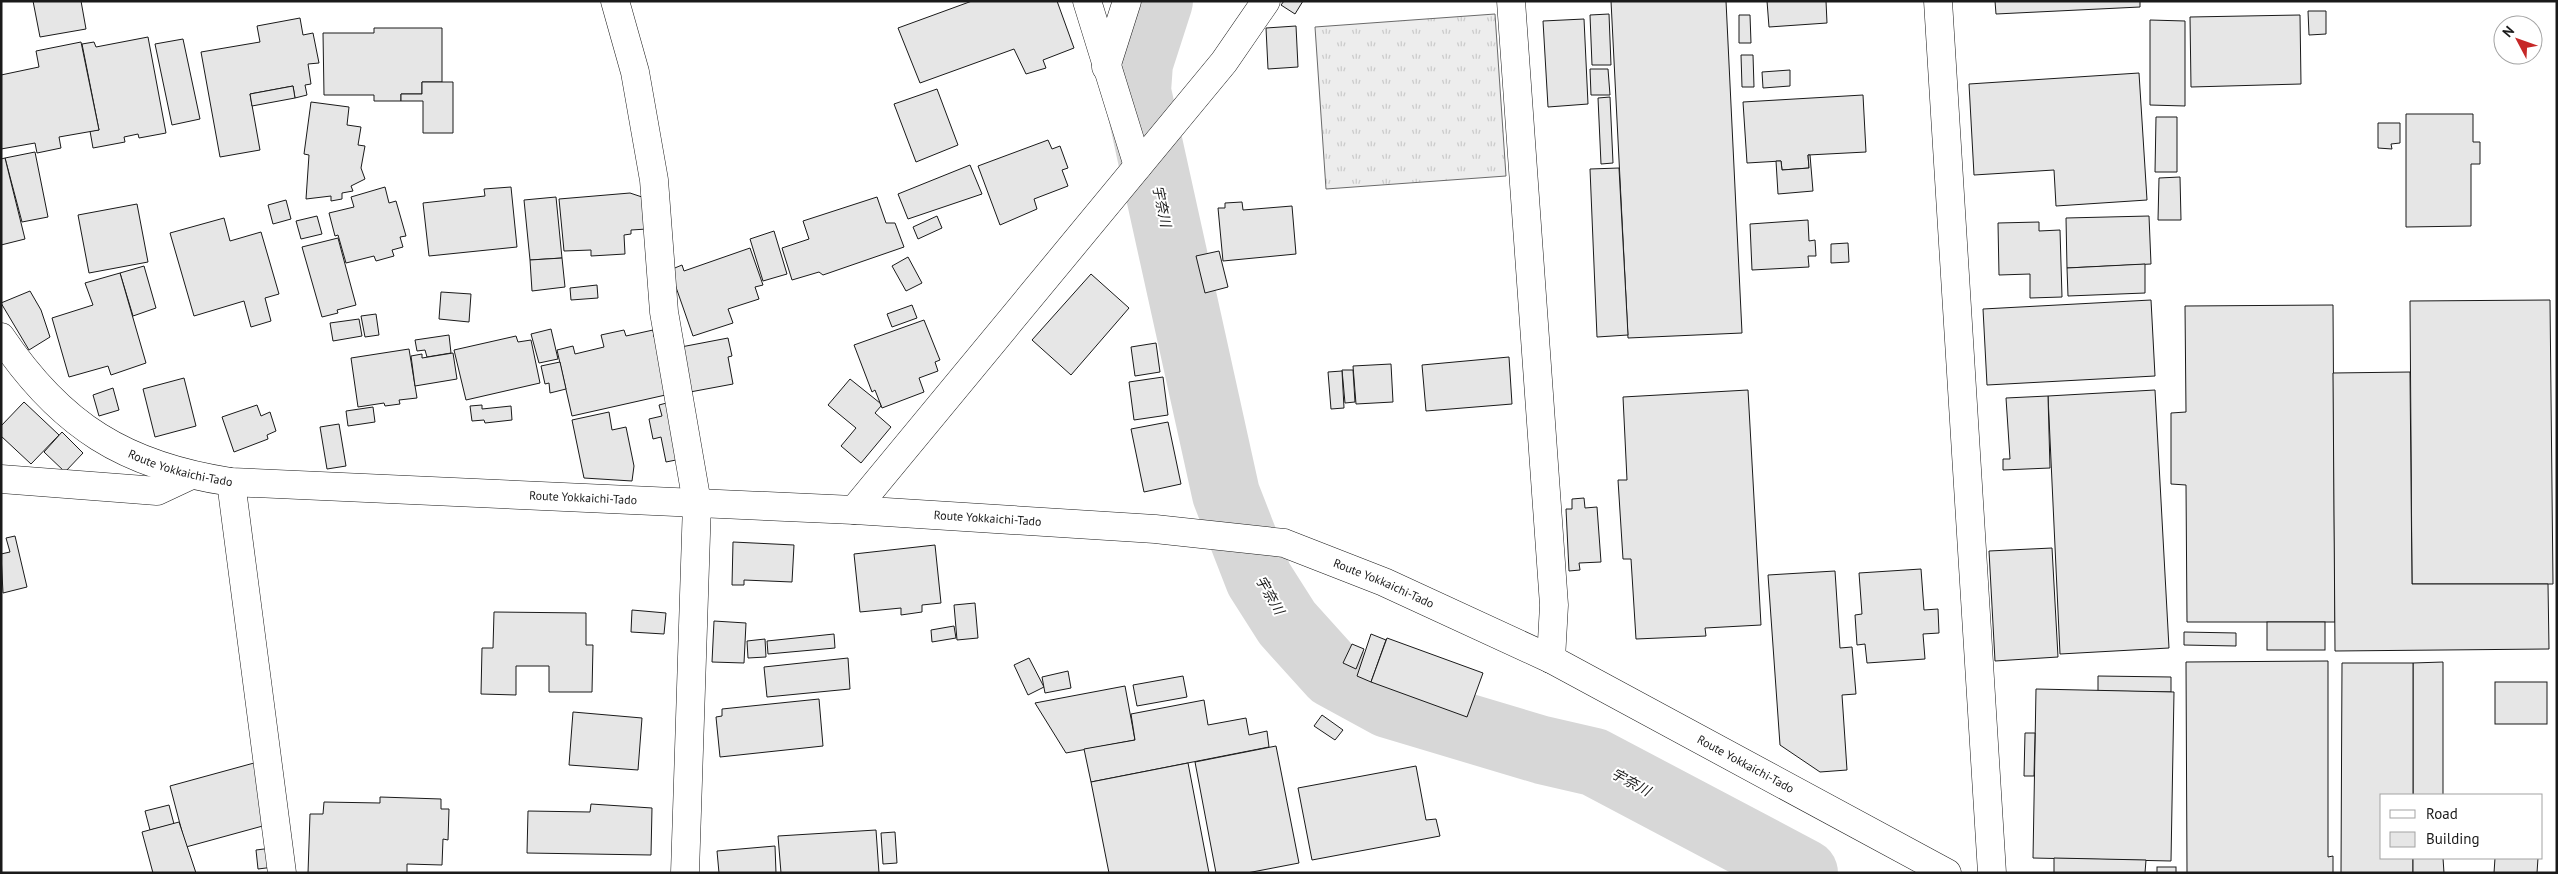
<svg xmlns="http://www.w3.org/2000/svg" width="2558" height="874" font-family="'PT Sans','Noto Sans JP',sans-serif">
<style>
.grass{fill:url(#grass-tufts);stroke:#6a6a6a}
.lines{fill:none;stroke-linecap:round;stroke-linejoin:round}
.river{stroke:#d7d7d7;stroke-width:68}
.building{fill:#e6e6e6;stroke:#1a1a1a}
.minor-casing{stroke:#1a1a1a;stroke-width:29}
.primary-casing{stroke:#1a1a1a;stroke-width:29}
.minor{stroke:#fff;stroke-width:28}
.primary{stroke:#fff;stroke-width:28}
.labels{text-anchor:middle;stroke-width:4;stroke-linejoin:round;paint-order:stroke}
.street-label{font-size:12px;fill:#1a1a1a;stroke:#fff}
.water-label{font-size:14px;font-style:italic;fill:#1a1a1a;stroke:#fff}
</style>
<defs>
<pattern id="grass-tufts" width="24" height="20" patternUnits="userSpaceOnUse" patternTransform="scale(1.25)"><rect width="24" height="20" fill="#ededed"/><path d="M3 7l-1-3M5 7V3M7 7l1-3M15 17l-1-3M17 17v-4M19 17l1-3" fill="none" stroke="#cbcbcb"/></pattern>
</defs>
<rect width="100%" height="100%" fill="#fff"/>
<!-- grass -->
<path class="grass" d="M1495,14L1506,176L1326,189L1315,27Z"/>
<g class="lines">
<!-- river -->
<path class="river" d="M1159,1L1139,63L1137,91L1226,494L1259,579L1287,623L1333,674L1388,704L1542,750L1594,762L1804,873"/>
</g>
<!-- building -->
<g class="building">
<path d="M33,1H81L86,29L40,37Z"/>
<path d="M972,1H1057L1074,48L1043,60L1046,68L1026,74L1014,49L920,83L898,28Z"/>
<path d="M1284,1H1303L1295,14L1281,5Z"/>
<path d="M1611,1H1726L1742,333L1628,338Z"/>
<path d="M1767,1H1826L1827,23L1769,27Z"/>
<path d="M1995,1H2140V7L1996,14Z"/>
<path d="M2308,11H2326V34L2309,35Z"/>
<path d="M1609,14L1611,65H1592L1590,15Z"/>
<path d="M1739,15H1750L1751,43H1739Z"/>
<path d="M2300,15L2301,84L2191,87L2190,17Z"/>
<path d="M300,18L303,35L313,33L319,63L308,64L311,84L305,85L307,95L295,98L293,86L250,94L260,150L220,157L201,52L260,42L257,26Z"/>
<path d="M1584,19L1588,104L1548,107L1543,21Z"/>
<path d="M2150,20L2185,21V106L2150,105Z"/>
<path d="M1296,26L1298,67L1268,69L1266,28Z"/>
<path d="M374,28H442V82H422V94H401V101H374V95H324L323,33H374Z"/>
<path d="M148,37L166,133L139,138L138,134L124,137L125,142L93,148L90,131L99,130L82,44L94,42L96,47Z"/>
<path d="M183,39L200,119L172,125L155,44Z"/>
<path d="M81,42L99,130L59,137L61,148L37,153L35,143L1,149V75L39,67L36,51Z"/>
<path d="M1741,55H1753L1754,87H1742Z"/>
<path d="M1590,69H1608L1610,95H1591Z"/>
<path d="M1790,70V86L1763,88L1762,72Z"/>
<path d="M2139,73L2147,200L2056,206L2054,170L1974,175L1969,84Z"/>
<path d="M422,82H453V133H423V101H401V94H422Z"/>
<path d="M293,86L295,98L252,106L250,94Z"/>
<path d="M937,89L958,145L916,162L894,104Z"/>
<path d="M1863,95L1866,152L1808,155L1809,168L1782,170L1781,161L1747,163L1743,102Z"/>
<path d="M1610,97L1613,163L1601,164L1598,98Z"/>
<path d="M311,102L349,107L347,125L361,127L358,145L365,146L361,168L365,179L351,186L353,191L342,193V199L331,201V196L306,199L309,155L304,154Z"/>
<path d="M2406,114H2473V142H2480V164H2471V226L2406,227Z"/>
<path d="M2156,117H2177V172H2155Z"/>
<path d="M2378,123H2400V143L2391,144L2392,149L2378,148Z"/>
<path d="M1048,140L1052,149L1060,146L1068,168L1062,170L1068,186L1034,199L1037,209L1000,225L978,166Z"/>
<path d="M35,152L48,217L22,222L5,158Z"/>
<path d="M1808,155H1810L1813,191L1778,194L1776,161H1781L1782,170L1809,168Z"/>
<path d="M5,158L25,239L1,245V159Z"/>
<path d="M970,165L982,194L908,219L898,194Z"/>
<path d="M1619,168L1628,335L1597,337L1590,169Z"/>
<path d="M2180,177L2181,220H2158L2159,178Z"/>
<path d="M385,187L389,203L396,201L406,236L400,237L403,247L392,250L394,256L376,261L374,256L346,263L338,235L335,236L329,213L354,207L351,197Z"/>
<path d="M511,187L517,247L429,256L423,203L485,196L484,189Z"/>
<path d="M630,193L645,198L647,229L631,230V234L624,235L625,254L591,256V250L564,251L559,199Z"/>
<path d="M556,197L562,258L530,260L524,200Z"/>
<path d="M877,197L886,223H895L904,247L823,275L819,272L792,280L782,248L809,239L803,221Z"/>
<path d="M286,200L291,219L273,224L268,205Z"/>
<path d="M1242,202L1243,210L1292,206L1296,254L1223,261L1218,208H1225V203Z"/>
<path d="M137,204L148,262L89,273L78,215Z"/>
<path d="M317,216L322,234L301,239L296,221Z"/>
<path d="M937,216L942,228L918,239L913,227Z"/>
<path d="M2149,216L2151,264L2067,268L2066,218Z"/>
<path d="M224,218L230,241L261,232L279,294L265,298L271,321L251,327L244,301L194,316L170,233Z"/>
<path d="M1808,220L1809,241L1815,240L1816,256H1808L1809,267L1752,270L1750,224Z"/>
<path d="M2039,222V231L2060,230L2062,297L2030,298V274L1999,275L1998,223Z"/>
<path d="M774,231L787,274L763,281L750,239Z"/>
<path d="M338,238L356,305L337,310L338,313L322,317L302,247Z"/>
<path d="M1848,243L1849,262L1831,263V244Z"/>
<path d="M750,248L763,285L755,287L759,299L728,309L733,323L693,336L670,270L682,265L684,271Z"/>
<path d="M1219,251L1228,287L1205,293L1196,256Z"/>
<path d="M908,257L922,283L906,291L892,266Z"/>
<path d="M562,258L565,287L532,291L530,260Z"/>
<path d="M2145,264V293L2068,296L2067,268Z"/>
<path d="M144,266L156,308L133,316L120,273Z"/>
<path d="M120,273L146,363L111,375L108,366L69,377L52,318L93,305L85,283Z"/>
<path d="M1091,274L1129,308L1071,375L1032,340Z"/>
<path d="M597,285L598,298L571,300L570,288Z"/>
<path d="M30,291L41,310L50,337L29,350L1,303Z"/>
<path d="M441,292L471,294L469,322L439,319Z"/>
<path d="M2151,300L2155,376L1987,385L1983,309Z"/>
<path d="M2550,300L2553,584H2412L2410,301Z"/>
<path d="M912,305L917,318L892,327L887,314Z"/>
<path d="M2333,305L2335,622H2187L2186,485L2171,484V413L2186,412L2185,306Z"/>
<path d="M376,314L379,335L365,337L361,316Z"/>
<path d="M359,319L362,336L333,341L330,323Z"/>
<path d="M924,320L940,360L935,362L938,371L919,378L924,392L882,408L875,390L872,392L854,345Z"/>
<path d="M551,329L558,359L539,363L531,334Z"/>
<path d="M624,330L626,336L653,330L654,337L658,336L670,394L572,416L557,350L573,346L575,354L604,347L601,335Z"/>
<path d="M449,335L451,353L427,357L425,350L417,351L415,340Z"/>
<path d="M516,336L518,342L531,340L540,383L466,400L454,350Z"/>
<path d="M728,338L732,356L728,357L733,384L690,392L681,347Z"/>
<path d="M1156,343L1160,372L1135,376L1131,347Z"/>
<path d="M409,349L417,398L399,400L400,404L385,406L384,403L358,407L351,358Z"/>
<path d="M453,353L457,379L415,386L411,356L422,354V358Z"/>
<path d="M1509,357L1512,404L1426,411L1422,365Z"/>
<path d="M560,362L566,389L550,393L549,383L545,384L541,366Z"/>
<path d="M1391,364L1393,402L1356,404L1353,366Z"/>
<path d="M1342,370H1353L1355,402L1345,403Z"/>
<path d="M1342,371L1344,408L1331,409L1328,372Z"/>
<path d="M2410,372L2412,584H2548L2549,649L2335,651L2333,373Z"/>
<path d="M1163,377L1168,415L1134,420L1129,382Z"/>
<path d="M184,378L196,426L155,437L143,389Z"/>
<path d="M850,379L880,403L881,406L875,413L891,427L861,463L841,446L856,428L828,405Z"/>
<path d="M113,388L119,410L99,416L93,395Z"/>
<path d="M1748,390L1761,625L1705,628L1706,636L1636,639L1631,559H1623L1618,480H1627L1623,397Z"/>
<path d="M2155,390L2169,648L2060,654L2048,396Z"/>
<path d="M2048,396L2050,468L2003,470V459H2010L2006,398Z"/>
<path d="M674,401L686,458L666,462L661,437L653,439L649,419L662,416L659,405Z"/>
<path d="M24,402L59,435L31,464L1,436V426Z"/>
<path d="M257,405L261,416L270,412L276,431L267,435L268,439L234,452L222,417Z"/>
<path d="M482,405V409L511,406L512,420L485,423L484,420L472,421L470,406Z"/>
<path d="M373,407L375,422L348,426L346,411Z"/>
<path d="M609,412L612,430L626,427L634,466L632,481L584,478L572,420Z"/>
<path d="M1168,422L1181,484L1144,492L1131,429Z"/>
<path d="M339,424L346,466L327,469L320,427Z"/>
<path d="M62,432L83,453L65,472L44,452Z"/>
<path d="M1584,498L1585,508L1597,507L1601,562L1579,563L1580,570L1569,571L1566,509H1572V499Z"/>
<path d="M15,536L27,587L3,593L1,554L10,552L6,538Z"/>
<path d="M733,542L794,545L792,582L744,580V585H732Z"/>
<path d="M935,545L941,603L922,605V612L901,615V608L860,612L854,554Z"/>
<path d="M2052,548L2058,657L1995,661L1989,551Z"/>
<path d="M1921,569L1924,610L1938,609L1939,633L1923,634L1925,659L1867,663L1865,644L1857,645L1855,615L1862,614L1859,573Z"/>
<path d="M1835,571L1840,648L1852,647L1856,694L1842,695L1847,770L1820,772L1780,745L1768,575Z"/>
<path d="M975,603L978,638L957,640L954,605Z"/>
<path d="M632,610L666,613L664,634L631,632Z"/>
<path d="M494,612L586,613V645H593L592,692H549V666H516V695L481,694L482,648H493Z"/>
<path d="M714,621L746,623L744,663L712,662Z"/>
<rect x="2267" y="622" width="58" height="28"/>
<path d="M954,626L956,638L932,642L931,630Z"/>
<path d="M2184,632L2236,633V646L2184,645Z"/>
<path d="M834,634L835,648L768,654L767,641Z"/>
<path d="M1371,634L1386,640L1371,682L1357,676Z"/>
<path d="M1387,638L1483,673L1467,717L1371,682Z"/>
<path d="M765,639L766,657L748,658L747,641Z"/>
<path d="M1352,644L1364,649L1356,669L1343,663Z"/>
<path d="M848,658L850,689L767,697L764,667Z"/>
<path d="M1029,658L1044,687L1028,695L1014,665Z"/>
<path d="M2328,661V857L2333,856V873H2187L2186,662Z"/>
<path d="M2443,662V795H2413V663Z"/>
<path d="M2342,663H2413V795H2382V858H2413V873H2341Z"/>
<path d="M1068,671L1071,688L1045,693L1042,677Z"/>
<path d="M1183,676L1187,697L1137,706L1133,685Z"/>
<path d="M2098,676L2171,677V692L2098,691Z"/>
<rect x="2495" y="682" width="52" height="42"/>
<path d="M1125,686L1135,740L1066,753L1035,703Z"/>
<path d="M2036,689L2174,692L2171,861L2033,858Z"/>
<path d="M819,699L823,746L720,757L716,717L722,716V709Z"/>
<path d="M1204,700L1208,725L1246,718L1249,735L1267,731L1269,747L1091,782L1084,749L1135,740L1131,714Z"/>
<path d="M573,712L642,718L638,770L569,765Z"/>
<path d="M1322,715L1343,730L1335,740L1314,726Z"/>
<path d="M2025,733H2035L2034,776H2024Z"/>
<path d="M1276,746L1299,863L1247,873H1216L1195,762Z"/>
<path d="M254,763L270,824L186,847L170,786Z"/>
<path d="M1188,763L1209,873H1109L1091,782Z"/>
<path d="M1416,766L1426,820L1436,819L1440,836L1312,860L1298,788Z"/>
<path d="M380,797L441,799V809H449L448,840L443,839L442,865L407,864V873H308L310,814H323L324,802L380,803Z"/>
<path d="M591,804L652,808L651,855L527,853L528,811L590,812Z"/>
<path d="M169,805L174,824L150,830L145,811Z"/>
<path d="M179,822L196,873H153L142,832Z"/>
<path d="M876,830L879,873H781L778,836Z"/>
<path d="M895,832L897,863L883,864L881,833Z"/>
<path d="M775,846L776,873H719L717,851Z"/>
<path d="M272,848L274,867L258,869L256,850Z"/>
<path d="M2054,858L2146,860L2145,873H2054Z"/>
<path d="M2413,858H2443L2444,873H2413Z"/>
<path d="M2495,858H2538L2537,873H2494Z"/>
<rect x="2157" y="867" width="19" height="6"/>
</g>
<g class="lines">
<!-- minor casing -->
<g class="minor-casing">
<g id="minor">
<path d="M615,1L635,72L654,180L664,312L697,503L685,873"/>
<path d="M1087,1L1138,166"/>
<path d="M1511,1L1554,605L1551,659"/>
<path d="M1938,1L1992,873"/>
<path d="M1106,67L1127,1"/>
<path d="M1,479L157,491L189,476"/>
<path d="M231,482L282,873"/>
<path d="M854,510L1224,62L1266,1"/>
</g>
</g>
<!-- primary casing -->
<g class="primary-casing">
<g id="primary">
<path id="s1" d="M1,337C61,426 125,466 231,482L854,510L1155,529L1284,543L1384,582L1551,659L1947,873"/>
</g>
</g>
<!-- minor -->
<use href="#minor" class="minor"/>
<!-- primary -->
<use href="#primary" class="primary"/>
</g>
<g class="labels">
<!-- street labels -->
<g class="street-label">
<text dy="4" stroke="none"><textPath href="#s1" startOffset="229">Route Yokkaichi-Tado</textPath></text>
<text dy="4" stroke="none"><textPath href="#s1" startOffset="634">Route Yokkaichi-Tado</textPath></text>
<text dy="4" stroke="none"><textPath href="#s1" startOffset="1039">Route Yokkaichi-Tado</textPath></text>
<text dy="4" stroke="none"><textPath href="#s1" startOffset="1444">Route Yokkaichi-Tado</textPath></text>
<text dy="4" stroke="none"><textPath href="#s1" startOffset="1849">Route Yokkaichi-Tado</textPath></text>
</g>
<!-- water labels -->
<g class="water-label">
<text transform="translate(1162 206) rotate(78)" y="5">宇奈川</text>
<text transform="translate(1270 595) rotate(60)" y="5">宇奈川</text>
<text transform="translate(1631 782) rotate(28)" y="5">宇奈川</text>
</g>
</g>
<!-- border -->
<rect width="2558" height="874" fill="none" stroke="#1a1a1a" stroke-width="5"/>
<!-- legend -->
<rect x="2380" y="794" width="162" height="65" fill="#ffffff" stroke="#a3a3a3"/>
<rect x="2390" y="810" width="25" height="8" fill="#ffffff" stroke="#a3a3a3"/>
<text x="2426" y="819" font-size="15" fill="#1a1a1a">Road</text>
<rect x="2390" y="832" width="25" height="15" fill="#e6e6e6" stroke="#a3a3a3"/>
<text x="2426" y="844" font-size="15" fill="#1a1a1a">Building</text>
<!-- north arrow -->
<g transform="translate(2518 40) rotate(311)"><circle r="24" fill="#ffffff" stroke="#a3a3a3"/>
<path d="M0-4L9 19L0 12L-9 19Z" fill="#c62828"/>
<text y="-8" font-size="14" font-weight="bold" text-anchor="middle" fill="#1a1a1a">N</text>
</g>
</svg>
